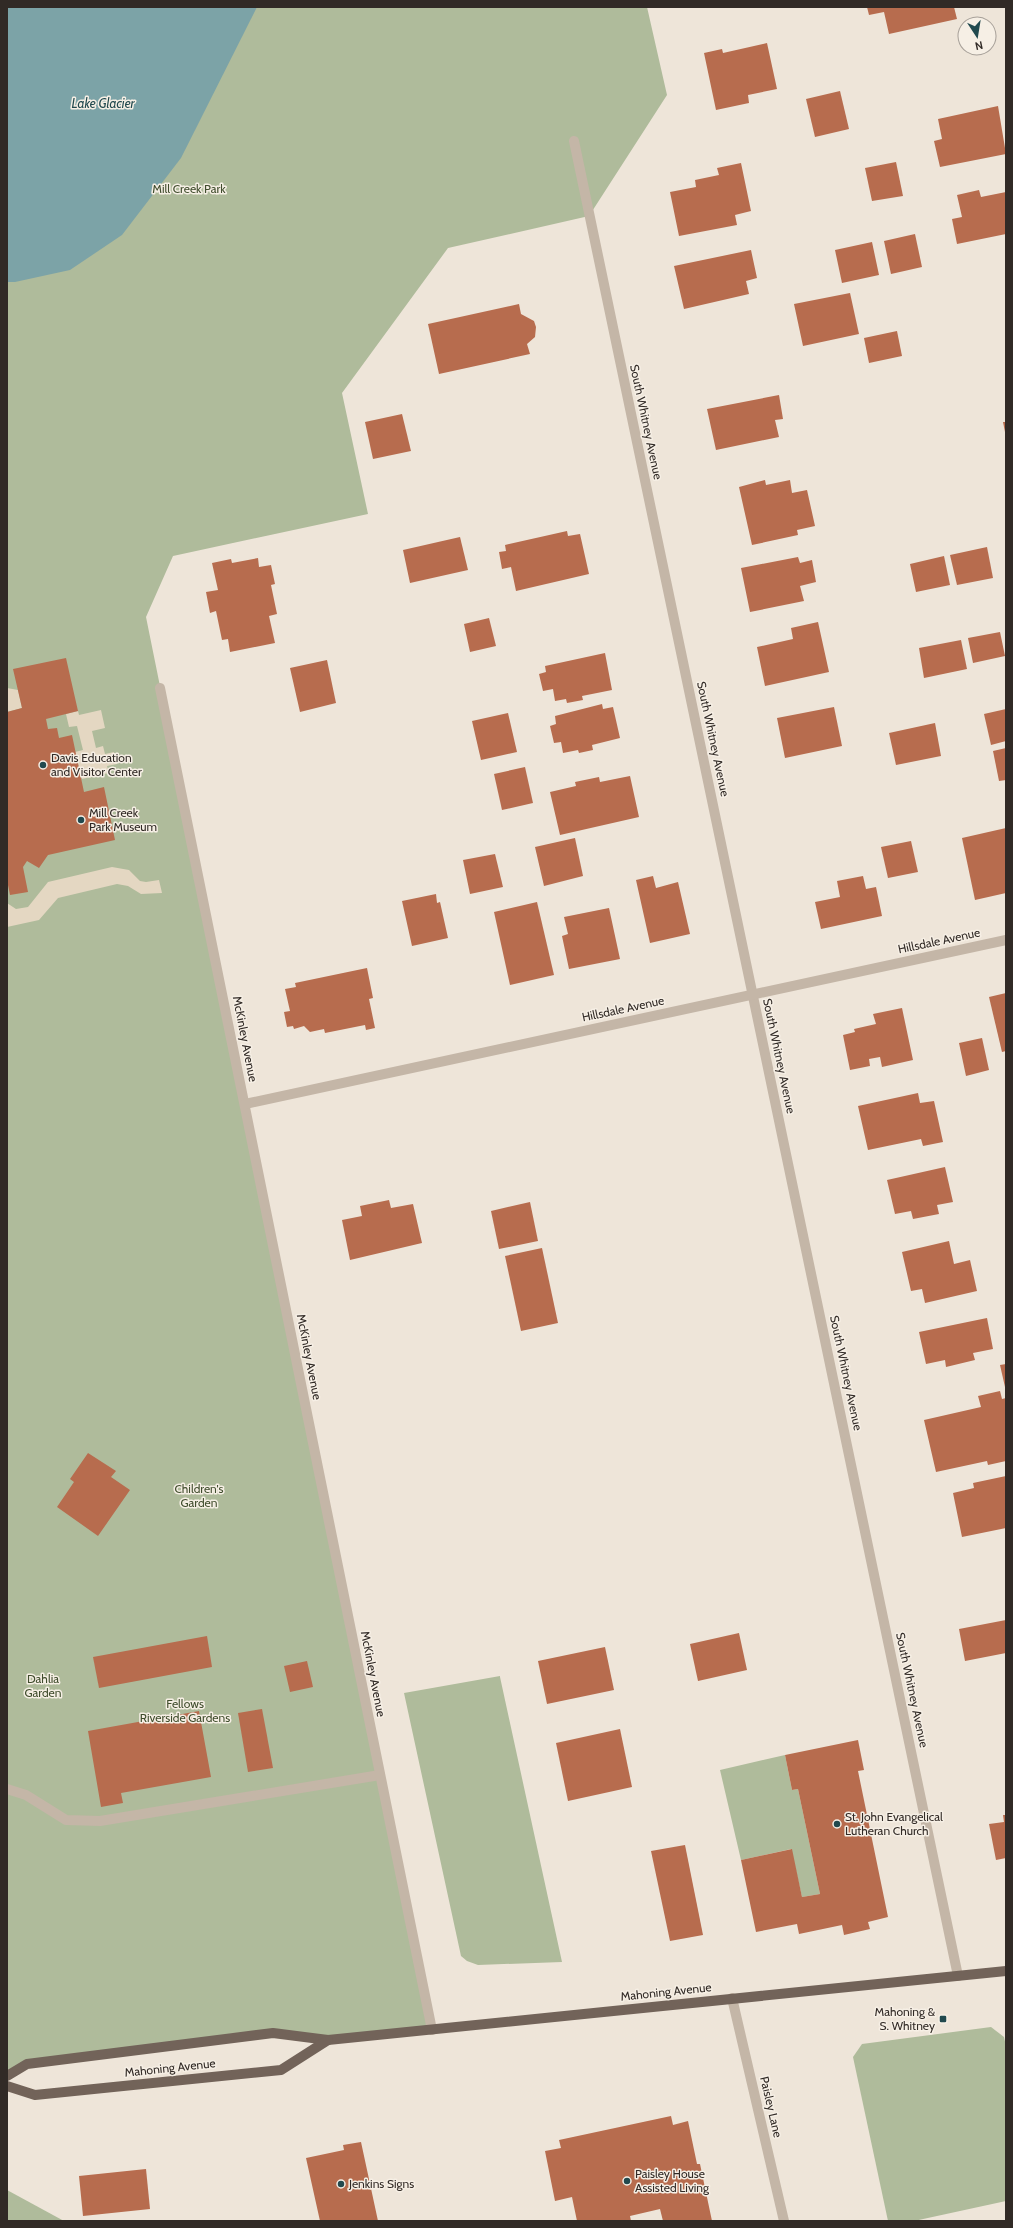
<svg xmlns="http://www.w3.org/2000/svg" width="1013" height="2228" font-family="Cabin,sans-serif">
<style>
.green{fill:#afbb9b}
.plaza{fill:#e4d7c2}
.water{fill:#7ca3a7}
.building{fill:#b76c4e}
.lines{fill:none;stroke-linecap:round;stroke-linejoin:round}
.service{stroke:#c4b6a7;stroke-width:10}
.minor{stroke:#c4b6a7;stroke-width:10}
.primary{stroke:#726359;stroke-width:10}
.poi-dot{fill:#21494e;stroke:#f6efe5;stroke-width:1.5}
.labels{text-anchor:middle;stroke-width:3;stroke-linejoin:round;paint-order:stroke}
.park-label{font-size:12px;fill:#404d2d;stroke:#f6efe5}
.street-label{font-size:12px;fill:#312a26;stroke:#f6efe5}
.poi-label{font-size:12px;fill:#312a26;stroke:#f6efe5;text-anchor:start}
.water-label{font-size:13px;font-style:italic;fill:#21494e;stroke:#f6efe5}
</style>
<rect width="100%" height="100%" fill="#eee5d9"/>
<!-- green -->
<g class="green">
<path d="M7,7H647L667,95L589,216L448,248L342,393L368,514L173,556L146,617L432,2030L328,2040L273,2033L27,2064L7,2076Z"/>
<path d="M500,1676V1677L562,1962L478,1965L467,1961L461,1956L404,1693Z"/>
<path d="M785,1755L792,1790L798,1789L820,1894L802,1897L791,1849L741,1860L720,1770Z"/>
<path d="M991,2027L1004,2037L1006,2046V2201L914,2221H888L853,2057L862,2044Z"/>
<path d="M7,2190L64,2221H7Z"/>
</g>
<!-- plaza -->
<g class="plaza">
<path d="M7,688L18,690L22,708L7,712Z"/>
<path d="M101,710L105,728L92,731L96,748L103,746L105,754L114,752L117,764L107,766L109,773L82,779L75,752L83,750L77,726L69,727L66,714L78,711L79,715Z"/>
<path d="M112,867L129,870L140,881L146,882L159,880L162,893L141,894L128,886L117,884L58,898L39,920L7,927V903L16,909L28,907L48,882Z"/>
</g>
<!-- water -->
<path class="water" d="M7,7H257L181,158L122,235L70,270L15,282H7Z"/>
<!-- building -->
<g class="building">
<path d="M867,7H954L957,19L889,34L884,12L869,15Z"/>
<path d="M767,43L777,89L748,95L749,103L716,110L704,53L722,49L723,53Z"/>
<path d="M840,91L849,129L815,137L806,99Z"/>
<path d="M998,106L1006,154L940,167L934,141L942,139L938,119Z"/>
<path d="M896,162L903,196L872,201L865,168Z"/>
<path d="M741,163L751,211L735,215L737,225L679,236L670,192L696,187L695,180L719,175L717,168Z"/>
<path d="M979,190L981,197L1006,192V234L957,244L952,219L962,217L957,195Z"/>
<path d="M915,234L922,267L891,274L884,241Z"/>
<path d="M872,242L879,275L842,283L835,250Z"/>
<path d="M751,250L757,278L746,281L749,294L684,309L674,266Z"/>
<path d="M850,293L859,334L803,346L794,304Z"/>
<path d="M519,304L521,314L534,321L536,327L535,337L527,344L530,354L439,374L428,324Z"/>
<path d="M897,331L902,356L869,363L864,338Z"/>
<path d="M779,395L783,419L775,420L779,437L716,450L707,409Z"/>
<path d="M402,414L411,451L373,459L365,422Z"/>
<path d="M1003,422H1006V432H1005Z"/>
<path d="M765,480L766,485L790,480L792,493L807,490L815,526L797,530L798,535L752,545L739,487Z"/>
<path d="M567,531L568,536L580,534L589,574L516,591L511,567L502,569L499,552L506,551L505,545Z"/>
<path d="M460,537L468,570L410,583L403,550Z"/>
<path d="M987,547L993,578L957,585L950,555Z"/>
<path d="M944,556L950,585L916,592L910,564Z"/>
<path d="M798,557L800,563L812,560L816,582L800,586L804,601L750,612L741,568Z"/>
<path d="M258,558L259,567L271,565L275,584L271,585L277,614L269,616L275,643L230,652L228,639L222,640L216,611L210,613L206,592L218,590L212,563L231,559L232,563Z"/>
<path d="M489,618L496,646L470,652L464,624Z"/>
<path d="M818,622L829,672L765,686L757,647L793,639L791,628Z"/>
<path d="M1000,632L1005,656L973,663L968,638Z"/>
<path d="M961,640L967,669L924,678L919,648Z"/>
<path d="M605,653L612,690L582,696L583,700L567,703L566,699L555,701L553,689L543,691L539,674L546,672L545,666Z"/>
<path d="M66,658L78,711L46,719L48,729L57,728L59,738L72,735L84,792L104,787L115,840L48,855L39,868L27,861L23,867L28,892L10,895L7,880V712L22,708L13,669Z"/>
<path d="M327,660L336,703L300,712L290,668Z"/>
<path d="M602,704L603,709L613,707L620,738L592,745L593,750L579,753L578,750L563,753L561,742L554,743L550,726L556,724L555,716Z"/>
<path d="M834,707L842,746L785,758L777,718Z"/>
<path d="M1006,709V741L991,745L984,714Z"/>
<path d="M508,713L517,752L481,760L472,721Z"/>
<path d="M935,723L941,756L896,765L889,733Z"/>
<path d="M1006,748V780L999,781L993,751Z"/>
<path d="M525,767L533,803L502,810L494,774Z"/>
<path d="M630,776L639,817L560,835L550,792L576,786L575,782L599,777L600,782Z"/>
<path d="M1006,828V893L975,900L962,838Z"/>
<path d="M575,838L583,876L544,886L535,847Z"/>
<path d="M911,841L918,872L888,878L881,847Z"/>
<path d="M495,854L503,887L470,894L463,860Z"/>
<path d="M653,876L656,888L678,882L690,934L650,943L636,880Z"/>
<path d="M863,876L866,889L876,887L882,916L821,929L815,902L840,897L837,881Z"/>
<path d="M436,894L437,903L440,902L448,938L412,946L402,901Z"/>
<path d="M537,902L554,975L510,985L494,912Z"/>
<path d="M609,908L620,959L569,969L562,936L568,934L564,917Z"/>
<path d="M367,968L373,998L369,999L375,1028L366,1030L365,1025L325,1033L324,1029L310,1032L304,1026L294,1029L293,1026L287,1027L284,1012L290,1011L285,989L296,987L295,983Z"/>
<path d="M1006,993V1051L1002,1052L989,997Z"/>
<path d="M902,1008L913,1060L882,1067L880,1057L869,1059L870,1066L850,1070L843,1035L855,1032L854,1029L876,1024L873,1014Z"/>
<path d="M982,1038L989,1070L966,1076L959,1043Z"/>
<path d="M918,1093L920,1103L934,1101L943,1142L923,1146L921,1139L868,1150L858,1106Z"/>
<path d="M945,1167L953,1202L937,1205L939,1214L913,1219L911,1211L895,1214L887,1180Z"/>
<path d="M389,1200L391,1208L413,1204L422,1243L350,1260L342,1220L362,1216L360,1206Z"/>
<path d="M530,1202L538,1241L499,1249L491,1211Z"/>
<path d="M949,1241L954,1264L970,1260L977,1291L925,1303L922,1289L911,1291L902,1252Z"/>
<path d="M542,1248L558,1323L521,1331L505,1256Z"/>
<path d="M987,1318L993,1349L973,1353L975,1360L946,1367L945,1360L926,1364L919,1332Z"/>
<path d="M1006,1364V1387H1005L1000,1365Z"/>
<path d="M1000,1391L1002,1399L1006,1398V1461L988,1465L987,1461L936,1472L924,1420L981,1407L978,1396Z"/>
<path d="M88,1453L116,1471L111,1477L130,1490L98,1536L57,1507L74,1482L70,1479Z"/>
<path d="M1006,1476V1528L962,1537L953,1493L974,1488L973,1483Z"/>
<path d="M1006,1620V1653L965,1661L959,1629Z"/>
<path d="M739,1633L747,1670L698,1681L690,1644Z"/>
<path d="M207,1636L212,1667L99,1688L93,1657Z"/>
<path d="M605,1647L614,1690L547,1704L538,1661Z"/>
<path d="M307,1661L313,1687L290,1692L284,1666Z"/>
<path d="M262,1709L273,1768L248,1772L238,1713Z"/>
<path d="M199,1711L211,1777L121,1793L123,1803L101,1807L88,1731Z"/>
<path d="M620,1729L632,1787L568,1801L556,1743Z"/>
<path d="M858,1740L864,1770L858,1771L888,1917L868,1922L870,1929L844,1935L842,1925L799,1934L797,1924L756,1932L741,1860L792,1849L802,1897L820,1894L798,1789L792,1790L785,1755Z"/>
<path d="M1003,1815H1006V1858L996,1860L989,1824L1004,1822Z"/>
<path d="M685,1845L703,1935L670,1941L651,1851Z"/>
<path d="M671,2116L673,2125L688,2121L697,2164H700L712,2221H663L660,2209L630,2216L631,2221H577L572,2197L555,2201L545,2151L561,2148L559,2140Z"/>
<path d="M361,2142L378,2221H320L306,2158L344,2150L343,2145Z"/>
<path d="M146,2169L150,2209L83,2216L79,2176Z"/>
</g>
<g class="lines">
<!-- service -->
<path class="service" d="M7,1789L26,1795L66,1820L100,1821L380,1775"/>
<!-- minor -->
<g class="minor">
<path d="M574,141L958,1976"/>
<path d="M160,688L432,2030"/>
<path d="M245,1104L1006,940"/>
<path d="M732,1998L784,2221"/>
</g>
<!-- primary -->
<g class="primary">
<path d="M7,2076L27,2064L273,2033L328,2040L1006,1971"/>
<path d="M7,2086L35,2095L281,2070L328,2040"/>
</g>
</g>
<!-- markers -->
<g class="poi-dot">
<circle cx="43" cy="765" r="4"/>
<circle cx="81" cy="820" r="4"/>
<circle cx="837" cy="1824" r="4"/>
<rect x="939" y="2015" width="8" height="8" rx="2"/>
<circle cx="627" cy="2181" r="4"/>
<circle cx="341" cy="2184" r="4"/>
</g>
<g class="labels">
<!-- park labels -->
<g class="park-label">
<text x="189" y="193">Mill Creek Park</text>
<text x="199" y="1493">Children's<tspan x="199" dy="14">Garden</tspan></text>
<text x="43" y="1683">Dahlia<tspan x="43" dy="14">Garden</tspan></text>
<text x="185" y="1708">Fellows<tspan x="185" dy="14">Riverside Gardens</tspan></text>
</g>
<!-- street labels -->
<g class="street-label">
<text transform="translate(646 422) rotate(78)" y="4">South Whitney Avenue</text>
<text transform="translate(713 739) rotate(78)" y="4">South Whitney Avenue</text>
<text transform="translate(939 941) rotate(-12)" y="4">Hillsdale Avenue</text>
<text transform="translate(623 1009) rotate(-12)" y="4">Hillsdale Avenue</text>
<text transform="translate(245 1039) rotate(79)" y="4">McKinley Avenue</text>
<text transform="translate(779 1056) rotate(78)" y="4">South Whitney Avenue</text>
<text transform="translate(309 1357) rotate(79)" y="4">McKinley Avenue</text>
<text transform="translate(846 1373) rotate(78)" y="4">South Whitney Avenue</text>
<text transform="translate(373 1674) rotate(79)" y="4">McKinley Avenue</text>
<text transform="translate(912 1690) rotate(78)" y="4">South Whitney Avenue</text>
<text transform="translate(666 1992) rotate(-6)" y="4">Mahoning Avenue</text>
<text transform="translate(170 2068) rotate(-6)" y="4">Mahoning Avenue</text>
<text transform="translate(771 2107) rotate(77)" y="4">Paisley Lane</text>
</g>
<!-- poi labels -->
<g class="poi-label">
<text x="51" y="762">Davis Education<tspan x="51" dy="14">and Visitor Center</tspan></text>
<text x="89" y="817">Mill Creek<tspan x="89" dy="14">Park Museum</tspan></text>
<text x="845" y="1821">St. John Evangelical<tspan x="845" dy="14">Lutheran Church</tspan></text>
<text x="935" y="2016" text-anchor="end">Mahoning &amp;<tspan x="935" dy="14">S. Whitney</tspan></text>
<text x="635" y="2178">Paisley House<tspan x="635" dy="14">Assisted Living</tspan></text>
<text x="349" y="2188">Jenkins Signs</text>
</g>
<!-- water labels -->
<g class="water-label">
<text x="103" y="108">Lake Glacier</text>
</g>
</g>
<!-- border -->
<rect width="1013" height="2228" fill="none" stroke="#312a26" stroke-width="16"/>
<!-- north arrow -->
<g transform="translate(977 36) rotate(168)"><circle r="19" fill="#f6efe5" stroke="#a7a099"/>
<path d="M0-3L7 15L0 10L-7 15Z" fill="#21494e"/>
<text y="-6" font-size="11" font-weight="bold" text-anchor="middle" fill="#312a26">N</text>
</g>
</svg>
